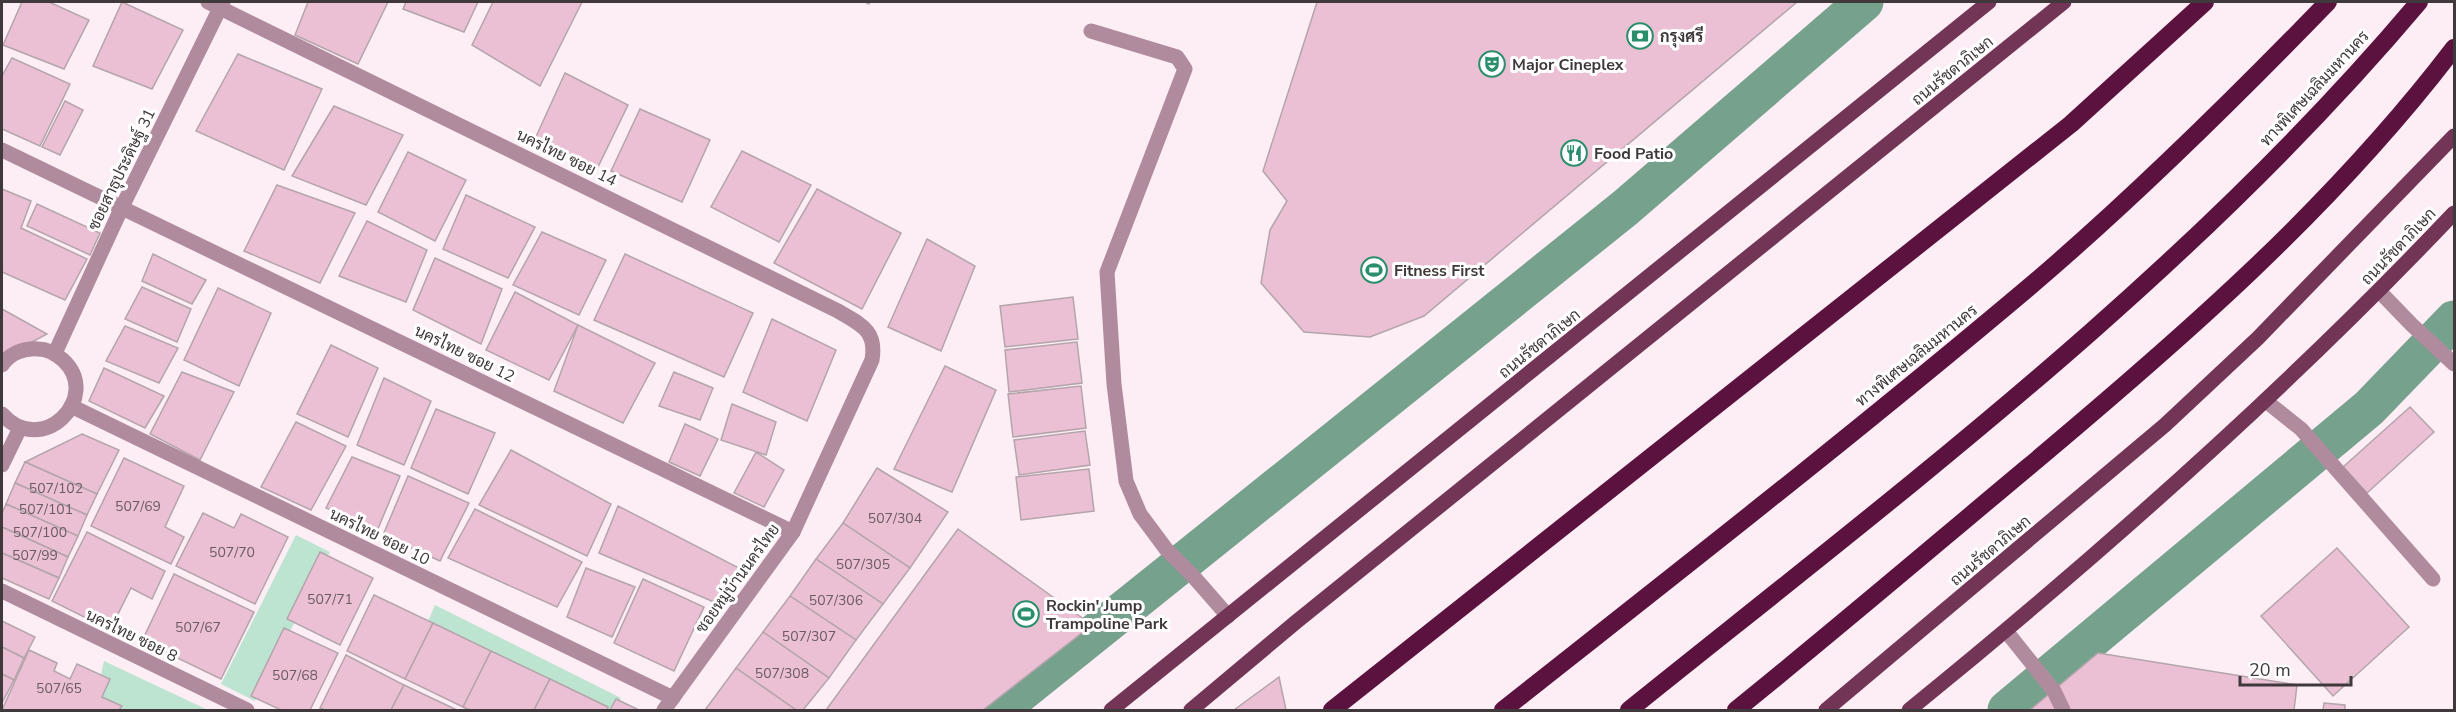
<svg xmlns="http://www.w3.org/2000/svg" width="2456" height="712" font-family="'Nunito Sans',Sarabun,sans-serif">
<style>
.green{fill:#bce4d0}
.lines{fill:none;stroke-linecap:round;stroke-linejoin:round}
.canal{stroke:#76a18d;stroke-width:39}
.building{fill:#ebc0d4;stroke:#b4a4ab;stroke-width:1.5}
.path{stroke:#bbafb4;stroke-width:4;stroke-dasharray:4.5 4.5;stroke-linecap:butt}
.minor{stroke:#b08b9d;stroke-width:15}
.major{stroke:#733556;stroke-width:15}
.highway{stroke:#5b123e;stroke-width:18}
.labels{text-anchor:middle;stroke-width:6;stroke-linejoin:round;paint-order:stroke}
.number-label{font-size:14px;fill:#6b5b62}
.poi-label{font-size:16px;font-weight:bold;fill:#40393c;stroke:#fff;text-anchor:start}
.street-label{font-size:16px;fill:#40393c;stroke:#fff}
</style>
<rect width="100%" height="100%" fill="#fdeef5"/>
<!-- green -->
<g class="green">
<path d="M296,535L330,552L255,701L221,684Z"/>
<path d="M435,605L621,698L615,710H599L424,630Z"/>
<path d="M104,661L208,710H93Z"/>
</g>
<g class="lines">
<!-- canal -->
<g class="canal">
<path d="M999,710L1625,208L1864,2"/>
<path d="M2007,710L2369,408L2454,320"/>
</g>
</g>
<!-- building -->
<g class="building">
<path d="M22,2H49L89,20L64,69L3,45Z"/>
<path d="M122,2L183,30L152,89L93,66Z"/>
<path d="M308,2H388L358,64L295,35Z"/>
<path d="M406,2H478L464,32L403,9Z"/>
<path d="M493,2H582L540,86L472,45Z"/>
<path d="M1317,2H1797L1424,316L1370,337L1304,332L1261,283L1270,230L1287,201L1263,171Z"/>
<path d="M238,54L322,89L284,170L196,131Z"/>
<path d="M12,58L70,84L40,146L2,129V76Z"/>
<path d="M565,73L628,105L597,169L534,141Z"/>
<path d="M65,101L83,110L60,155L42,147Z"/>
<path d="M334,106L403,135L366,205L292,176Z"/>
<path d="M640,109L710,140L682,202L611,171Z"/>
<path d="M742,151L811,185L779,242L711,207Z"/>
<path d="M408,152L466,180L435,241L378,212Z"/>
<path d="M277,185L355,213L320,283L244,251Z"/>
<path d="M2,189L31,201L21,228L87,259L65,300L2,272Z"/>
<path d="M817,189L901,233L862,309L774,263Z"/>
<path d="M466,195L535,227L508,278L443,249Z"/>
<path d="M37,204L100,233L90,255L27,226Z"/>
<path d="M367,221L427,250L406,302L339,276Z"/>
<path d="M542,232L606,260L579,315L513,285Z"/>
<path d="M927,239L975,266L941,351L888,327Z"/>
<path d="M153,254L206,280L192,304L142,281Z"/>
<path d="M625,254L753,313L724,377L594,320Z"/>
<path d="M435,258L502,289L481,344L413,310Z"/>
<path d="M142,287L191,309L177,342L125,319Z"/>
<path d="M218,288L271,313L239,386L184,360Z"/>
<path d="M515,292L578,325L549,380L486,350Z"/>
<path d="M1073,297L1078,339L1005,347L1000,306Z"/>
<path d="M2,309L47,334L2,358Z"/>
<path d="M772,319L836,350L807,421L743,392Z"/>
<path d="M578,325L655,363L623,423L554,391Z"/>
<path d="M125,326L178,348L159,383L106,361Z"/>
<path d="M1077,342L1082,383L1009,392L1005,350Z"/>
<path d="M331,345L378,368L348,437L297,414Z"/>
<path d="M945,366L996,390L952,492L894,469Z"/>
<path d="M104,368L164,396L145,428L89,401Z"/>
<path d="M182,372L234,392L200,460L150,434Z"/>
<path d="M674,372L713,388L700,420L659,406Z"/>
<path d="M384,378L431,401L404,465L357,445Z"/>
<path d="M1081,386L1086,428L1013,437L1008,394Z"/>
<path d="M732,404L776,422L766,455L721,440Z"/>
<path d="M2410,407L2434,432L2367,493L2343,467Z"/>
<path d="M436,409L495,433L468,494L411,468Z"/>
<path d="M296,422L346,446L311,510L261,487Z"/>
<path d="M685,424L718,439L700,476L669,462Z"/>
<path d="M1085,431L1090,465L1019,475L1014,440Z"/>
<path d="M82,434L119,450L97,494L25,462Z"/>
<path d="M511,450L611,504L587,556L479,505Z"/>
<path d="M756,452L784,470L764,507L734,493Z"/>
<path d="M352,457L400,476L377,531L326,508Z"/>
<path d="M124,458L184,486L165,527L184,537L171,564L91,526Z"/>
<path d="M25,462L97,494L87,515L15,483Z"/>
<path d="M877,468L948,512L910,568L843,523Z"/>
<path d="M1089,469L1094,511L1021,520L1016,477Z"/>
<path d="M408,476L469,503L440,561L383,535Z"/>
<path d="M15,483L87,515L78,536L6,504Z"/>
<path d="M6,504L78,536L68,557L2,527V513Z"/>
<path d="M618,506L739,568L721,605L599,553Z"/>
<path d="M475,509L582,562L557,607L448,558Z"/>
<path d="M203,513L234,528L241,514L288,537L255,604L176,566Z"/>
<path d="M843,523L910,568L883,604L816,559Z"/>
<path d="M2,527L68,557L59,578L2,553Z"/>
<path d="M958,529L1092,625L983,710H826Z"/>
<path d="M87,532L165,571L152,599L131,588L110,630L52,601Z"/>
<path d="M2337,548L2409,627L2333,696L2261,616Z"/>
<path d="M320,552L373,578L340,645L287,619Z"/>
<path d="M2,553L59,578L49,599L2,578Z"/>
<path d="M816,559L883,604L856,640L790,596Z"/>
<path d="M586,568L635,587L612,637L567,617Z"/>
<path d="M174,574L254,612L221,679L142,641Z"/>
<path d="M643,579L704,607L674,671L614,643Z"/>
<path d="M374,595L433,623L405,679L347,651Z"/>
<path d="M790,596L856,640L829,678L763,632Z"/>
<path d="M2,621L35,637L24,658L2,647Z"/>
<path d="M433,623L491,651L463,707L405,679Z"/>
<path d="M284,628L338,653L310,710H281L251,696Z"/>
<path d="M763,632L829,678L803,710H796L736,668Z"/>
<path d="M2,647L24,658L14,680L2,674Z"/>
<path d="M29,650L57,663L54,671L70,679L77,664L110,679L102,697L122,706L119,710H2Z"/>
<path d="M491,651L550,679L534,710H470L463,707Z"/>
<path d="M2098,653L2297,685L2294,710H2030Z"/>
<path d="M346,655L404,685L391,710H326L320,708Z"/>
<path d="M736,668L796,710H705Z"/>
<path d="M2,674L14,680L3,701L2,700Z"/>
<path d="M1279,677L1286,710H1234Z"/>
<path d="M550,679L608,707L607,710H534Z"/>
<path d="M404,685L457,710H391Z"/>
<path d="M616,699L639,710H610Z"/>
<path d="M2324,703L2345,705V710H2323Z"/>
</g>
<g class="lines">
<!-- path -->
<path class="path" d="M866,2L871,3"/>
<!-- minor -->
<g class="minor">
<path d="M208,2L838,311C861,325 877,330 872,360L793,532L664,710"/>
<path d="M1091,31L1177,57L1185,69L1107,272L1114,384L1126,481L1140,514L1166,549L1193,576L1228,616"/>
<path d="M2,150L793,532"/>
<path d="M2380,292L2412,325L2454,364"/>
<path d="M55,353L122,207L223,2"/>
<path d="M2,365C10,353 24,348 38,349C48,349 56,354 63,360C103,397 42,459 2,414"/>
<path d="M2267,402L2301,429L2433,579"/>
<path d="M71,406L673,698"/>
<path d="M2,465L20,428"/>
<path d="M2,591L247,710"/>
<path d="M2006,631L2054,691L2063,710"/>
</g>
<!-- major -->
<g class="major">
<path d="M1111,710L1989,2"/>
<path d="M1191,710L1296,622L2064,2"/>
<path d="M1826,710L2165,425L2258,338L2454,136"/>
<path d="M1909,710C2100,555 2285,391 2454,213"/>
</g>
<!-- highway -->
<g class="highway">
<path d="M1332,710L2071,124L2205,2"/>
<path d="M1503,710C1679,571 1856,433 2028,288C2133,199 2232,101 2328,2"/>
<path d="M1629,710C1904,489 2191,273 2419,2"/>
<path d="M1736,710C1834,631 1930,549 2027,468C2181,339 2332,208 2454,48"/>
</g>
</g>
<!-- icons -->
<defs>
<g id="bank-ring" transform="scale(1.35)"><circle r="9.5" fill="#fff" stroke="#298e6a" stroke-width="1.5"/><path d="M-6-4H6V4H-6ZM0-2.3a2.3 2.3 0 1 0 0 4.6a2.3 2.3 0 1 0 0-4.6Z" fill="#298e6a"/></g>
<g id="theatre-ring" transform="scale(1.35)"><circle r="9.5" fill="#fff" stroke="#298e6a" stroke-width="1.5"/><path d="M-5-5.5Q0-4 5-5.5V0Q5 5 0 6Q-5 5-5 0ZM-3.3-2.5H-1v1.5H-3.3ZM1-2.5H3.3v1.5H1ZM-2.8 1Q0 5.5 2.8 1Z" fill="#298e6a"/></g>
<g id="restaurant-ring" transform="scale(1.35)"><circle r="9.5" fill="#fff" stroke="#298e6a" stroke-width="1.5"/><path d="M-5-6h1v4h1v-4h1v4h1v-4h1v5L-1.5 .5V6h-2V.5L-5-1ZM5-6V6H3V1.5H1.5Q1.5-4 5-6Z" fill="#298e6a"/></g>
<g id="stadium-ring" transform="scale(1.35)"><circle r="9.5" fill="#fff" stroke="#298e6a" stroke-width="1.5"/><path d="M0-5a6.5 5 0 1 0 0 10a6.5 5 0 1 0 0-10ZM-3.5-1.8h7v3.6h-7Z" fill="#298e6a"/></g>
</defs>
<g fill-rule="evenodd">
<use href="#bank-ring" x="1640" y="36"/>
<use href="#theatre-ring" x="1492" y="64"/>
<use href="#restaurant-ring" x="1574" y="153"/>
<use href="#stadium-ring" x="1374" y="270"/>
<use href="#stadium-ring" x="1026" y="614"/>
</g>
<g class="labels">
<!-- number labels -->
<g class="number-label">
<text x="56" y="493">507/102</text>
<text x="138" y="511">507/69</text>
<text x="46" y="514">507/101</text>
<text x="895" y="523">507/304</text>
<text x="40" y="537">507/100</text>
<text x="232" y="557">507/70</text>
<text x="35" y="560">507/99</text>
<text x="863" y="569">507/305</text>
<text x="330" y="604">507/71</text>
<text x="836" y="605">507/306</text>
<text x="198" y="632">507/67</text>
<text x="809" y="641">507/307</text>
<text x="782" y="678">507/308</text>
<text x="295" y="680">507/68</text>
<text x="59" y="693">507/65</text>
</g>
<!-- poi labels -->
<g class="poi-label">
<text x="1660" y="42">กรุงศรี</text>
<text x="1512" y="70">Major Cineplex</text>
<text x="1594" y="159">Food Patio</text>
<text x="1394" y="276">Fitness First</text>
<text x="1046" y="611">Rockin' Jump<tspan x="1046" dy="18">Trampoline Park</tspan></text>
</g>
<!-- street labels -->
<g class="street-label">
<text transform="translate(1952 70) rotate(-39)" y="6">ถนนรัชดาภิเษก</text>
<text transform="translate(2314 88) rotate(-47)" y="6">ทางพิเศษเฉลิมมหานคร</text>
<text transform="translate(567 157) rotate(26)" y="6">นครไทย ซอย 14</text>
<text transform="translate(121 169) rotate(-64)" y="6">ซอยสาธุประดิษฐ์ 31</text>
<text transform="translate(2398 246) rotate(-46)" y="6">ถนนรัชดาภิเษก</text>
<text transform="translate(1539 343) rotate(-39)" y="6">ถนนรัชดาภิเษก</text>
<text transform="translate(465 353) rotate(26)" y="6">นครไทย ซอย 12</text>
<text transform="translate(1916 355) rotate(-39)" y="6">ทางพิเศษเฉลิมมหานคร</text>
<text transform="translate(380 536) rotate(26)" y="6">นครไทย ซอย 10</text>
<text transform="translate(1990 550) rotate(-40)" y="6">ถนนรัชดาภิเษก</text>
<text transform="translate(737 578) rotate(-54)" y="6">ซอยหมู่บ้านนครไทย</text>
<text transform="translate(132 635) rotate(26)" y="6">นครไทย ซอย 8</text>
</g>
</g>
<!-- border -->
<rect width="2456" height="712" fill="none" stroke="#40393c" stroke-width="6"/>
<!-- scale -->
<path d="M2240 676v9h111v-9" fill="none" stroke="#40393c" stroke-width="3"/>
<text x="2249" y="676" font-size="18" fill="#40393c" stroke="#ffffff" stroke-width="4.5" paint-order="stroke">20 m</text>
</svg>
